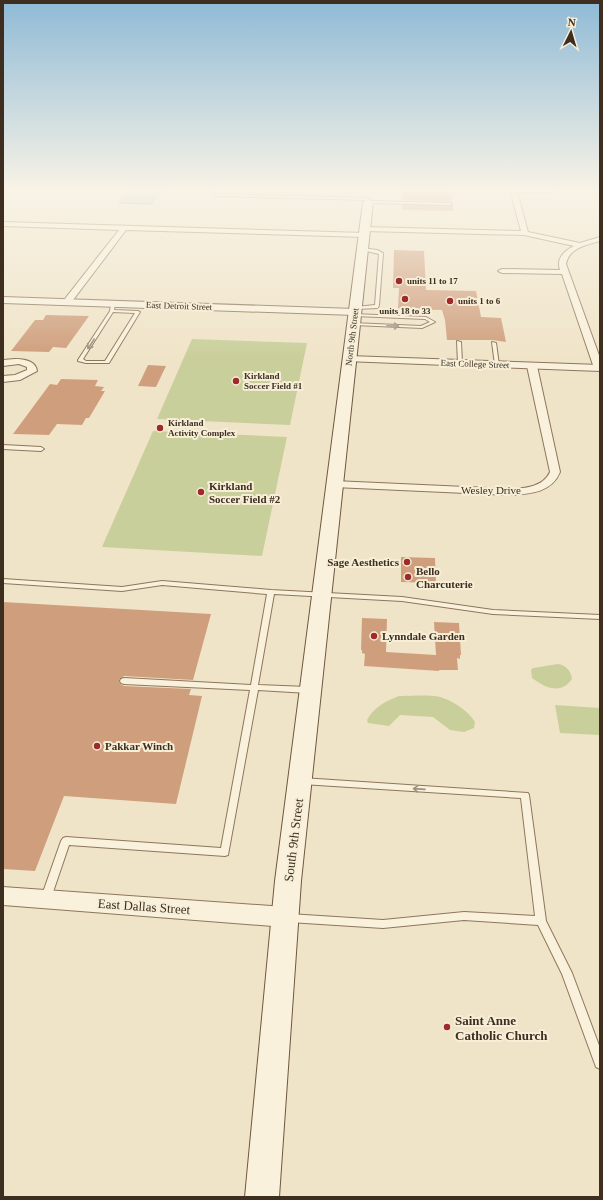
<svg xmlns="http://www.w3.org/2000/svg" width="603" height="1200" font-family="'Times New Roman',serif">
<style>
.green{fill:#c9cf9b}
.water{fill:#a9c4bc;stroke:#6f938a}
.building{fill:#cf9f7d}
.lines{fill:none;stroke-linecap:round;stroke-linejoin:round}
.service-casing{stroke:#8d765c;stroke-width:2}
.minor-casing{stroke:#8d765c;stroke-width:2}
.tertiary-casing{stroke:#8d765c;stroke-width:2}
.secondary-casing{stroke:#6f573f;stroke-width:2}
.service{fill:#faf1dc;fill-rule:evenodd}
.minor{fill:#faf1dc;fill-rule:evenodd}
.tertiary{fill:#faf1dc;fill-rule:evenodd}
.secondary{fill:#faf1dc;fill-rule:evenodd}
.oneway{stroke:#9c907e}
.poi-dot{fill:#9e2a2b;stroke:#f7eed8;stroke-width:1.5}
.labels{text-anchor:middle;stroke-width:4;stroke-linejoin:round;paint-order:stroke}
.far-poi-label{font-size:9px;font-weight:bold;fill:#3d2e20;stroke:#f7eed8;text-anchor:start}
.far-street-label{font-size:9px;fill:#3d2e20;stroke:#f7eed8}
.poi-label{font-size:11px;font-weight:bold;fill:#3d2e20;stroke:#f7eed8;text-anchor:start}
.street-label{font-size:11px;fill:#3d2e20;stroke:#f7eed8}
.near-street-label{font-size:13px;fill:#3d2e20;stroke:#f7eed8}
.near-poi-label{font-size:13px;font-weight:bold;fill:#3d2e20;stroke:#f7eed8;text-anchor:start}
</style>
<rect width="100%" height="100%" fill="#f0e4c8"/>
<!-- green -->
<g class="green">
<path d="M192,339L307,343L290,425L157,419Z"/>
<path d="M153,431L287,437L262,556L102,547Z"/>
<path d="M558,664C566,665 571,671 572,679C561,695 545,688 532,678L531,670L533,668Z"/>
<path d="M399,696C410,696 434,694 443,698C455,702 469,712 475,722L474,728L464,732L450,730L433,717L400,715L389,726L368,723L367,720C374,707 386,701 399,696Z"/>
<path d="M555,705L600,708V735L560,733Z"/>
</g>
<!-- water -->
<path class="water" d="M129,190H163L151,204L119,203L120,201Z"/>
<!-- building -->
<g class="building">
<path d="M402,190L452,192V202L402,200Z"/>
<path d="M402,205H453V211L402,210Z"/>
<path d="M394,250L424,251L426,290L476,291L481,317L501,318L506,342L492,340H447L445,320L442,310L398,309L399,288H393Z"/>
<path d="M46,315L89,316L66,348L53,347L49,352L11,351L35,320H43Z"/>
<path d="M148,365L166,366L156,387L138,386Z"/>
<path d="M61,379L98,380L95,386L104,387L101,391H105L89,418H86L82,425L57,424L49,435L13,434L50,384L57,385Z"/>
<path d="M401,557L435,558L436,583L401,582Z"/>
<path d="M3,602L211,614L193,680L124,676L119,680L120,684L124,686L191,689L189,695L202,696L176,804L64,796L35,871L3,869Z"/>
<path d="M362,618L387,619L386,652L436,655L434,622L459,623L461,655H460V659L457,658L458,670H439V671L364,666L365,654L362,653V650H361Z"/>
</g>
<g class="lines">
<!-- service casing -->
<g class="service-casing">
<g id="service">
<path d="M215,190H219L216,194L368,198L370,199L368,200L213,196Z"/>
<path d="M368,201L450,203L452,204L450,205L367,203Z"/>
<path d="M362,248L377,250L383,253L379,305L378,308L356,309L354,308L356,307L375,305L379,254L362,250Z"/>
<path d="M111,303L115,304L114,310L138,311L140,312L109,363H86L78,361V360L110,311ZM113,312L135,313L105,361H86L83,359Z"/>
<path d="M353,314L426,317L435,322L422,328L354,325L352,324V323L421,326L430,322L425,319L355,316H353Z"/>
<path d="M457,341L461,342L462,363L460,364L458,363Z"/>
<path d="M492,342L496,343L499,365L497,366L495,365Z"/>
<path d="M3,445L41,447L44,449L41,451L3,449Z"/>
<path d="M3,579L122,587L162,581L271,590L402,597L493,610L600,615V619L493,614L402,601L274,594L258,685L308,687L311,688L312,690L311,692L308,693L258,690L228,855L225,856L69,845L51,898L49,901L46,902L43,901L41,898L61,841L63,838L66,837L221,848L250,690L124,684L121,683L120,681L121,679L124,678L251,685L267,594L162,585L122,591L3,583Z"/>
<path d="M302,778L528,793L529,795L546,921L572,973L600,1048V1069L596,1067L562,974L538,925L464,920L383,928L289,922L285,921L284,918L285,915L289,914L383,920L464,912L535,916L521,798L302,784L299,783L298,781L299,779Z"/>
</g>
</g>
<!-- minor casing -->
<g class="minor-casing">
<g id="minor">
<path d="M510,190H556L553,192H517L528,232L580,243L600,237V241C586,245 569,248 566,264L600,358V370H596L594,368L562,274L502,273L498,271L502,269L560,270C556,258 564,251 574,246L524,235L365,231L362,229L365,227L521,231Z"/>
<path d="M3,222L365,233L368,235L365,237L126,230L70,304H67L63,302L64,300L119,230L3,226Z"/>
<path d="M15,359C24,359 36,361 37,371L20,380L3,382V376L15,375L27,370V367L19,364L3,366V360Z"/>
<path d="M532,363L537,366L560,472C552,492 531,494 511,495L334,487L328,484L334,481L511,489C526,488 543,487 550,472L527,366Z"/>
</g>
</g>
<!-- tertiary casing -->
<g class="tertiary-casing">
<g id="tertiary">
<path d="M3,297L355,309L360,312L355,315L3,303Z"/>
<path d="M349,356L600,365V371L345,361L344,359Z"/>
<path d="M3,887L285,907L293,910L296,917L293,924L285,927L3,905Z"/>
</g>
</g>
<!-- secondary casing -->
<g class="secondary-casing">
<path id="secondary" d="M368,199L373,202L301,881L279,1197H245L275,881L363,202Z"/>
</g>
<!-- service -->
<use href="#service" class="service"/>
<!-- minor -->
<use href="#minor" class="minor"/>
<!-- tertiary -->
<use href="#tertiary" class="tertiary"/>
<!-- secondary -->
<use href="#secondary" class="secondary"/>
</g>
<!-- one-way arrows -->
<defs><path id="oneway-shaft" d="M-6 0H5M1.5-3L5.5 0L1.5 3" fill="none" stroke-width="1.6" stroke-linecap="round" stroke-linejoin="round"/></defs>
<g class="oneway">
<use href="#oneway-shaft" transform="translate(393 326) rotate(2)"/>
<use href="#oneway-shaft" transform="translate(91 344) rotate(123)"/>
<use href="#oneway-shaft" transform="translate(419 789) rotate(-176)"/>
</g>
<!-- sky -->
<linearGradient id="sky" x2="0" y2="1"><stop stop-color="#8fbad6"/><stop offset="0.53" stop-color="#f8f3e6"/><stop offset="1" stop-color="#f8f3e6" stop-opacity="0"/></linearGradient>
<rect width="603" height="358" fill="url(#sky)"/>
<!-- markers -->
<g class="poi-dot">
<circle cx="399" cy="281" r="4"/>
<circle cx="405" cy="299" r="4"/>
<circle cx="450" cy="301" r="4"/>
<circle cx="236" cy="381" r="4"/>
<circle cx="160" cy="428" r="4"/>
<circle cx="201" cy="492" r="4"/>
<circle cx="407" cy="562" r="4"/>
<circle cx="408" cy="577" r="4"/>
<circle cx="374" cy="636" r="4"/>
<circle cx="97" cy="746" r="4"/>
<circle cx="447" cy="1027" r="4"/>
</g>
<g class="labels">
<!-- far-poi labels -->
<g class="far-poi-label">
<text x="407" y="284">units 11 to 17</text>
<text x="458" y="304">units 1 to 6</text>
<text x="405" y="314" text-anchor="middle">units 18 to 33</text>
<text x="244" y="379">Kirkland<tspan x="244" dy="10">Soccer Field #1</tspan></text>
<text x="168" y="426">Kirkland<tspan x="168" dy="10">Activity Complex</tspan></text>
</g>
<!-- far-street labels -->
<g class="far-street-label">
<text transform="translate(179 306) rotate(2)" y="3">East Detroit Street</text>
<text transform="translate(352 337) rotate(-83)" y="3">North 9th Street</text>
<text transform="translate(475 364) rotate(2)" y="3">East College Street</text>
</g>
<!-- poi labels -->
<g class="poi-label">
<text x="209" y="490">Kirkland<tspan x="209" dy="13">Soccer Field #2</tspan></text>
<text x="399" y="566" text-anchor="end">Sage Aesthetics</text>
<text x="416" y="575">Bello<tspan x="416" dy="13">Charcuterie</tspan></text>
<text x="382" y="640">Lynndale Garden</text>
<text x="105" y="750">Pakkar Winch</text>
</g>
<!-- street labels -->
<g class="street-label">
<text x="491" y="494">Wesley Drive</text>
</g>
<!-- near-street labels -->
<g class="near-street-label">
<text transform="translate(293 840) rotate(-83)" y="5">South 9th Street</text>
<text transform="translate(144 906) rotate(4)" y="5">East Dallas Street</text>
</g>
<!-- near-poi labels -->
<g class="near-poi-label">
<text x="455" y="1025">Saint Anne<tspan x="455" dy="15">Catholic Church</tspan></text>
</g>
</g>
<!-- border -->
<rect width="603" height="1200" fill="none" stroke="#3d2e20" stroke-width="8"/>
<!-- north arrow -->
<g transform="translate(571 32) rotate(5)" stroke="#f7eed8" stroke-width="3" paint-order="stroke">
<path d="M0-3L7 15L0 10L-7 15Z" fill="#3d2e20"/>
<text y="-6" font-size="11" font-weight="bold" text-anchor="middle" fill="#3d2e20">N</text>
</g>
</svg>
